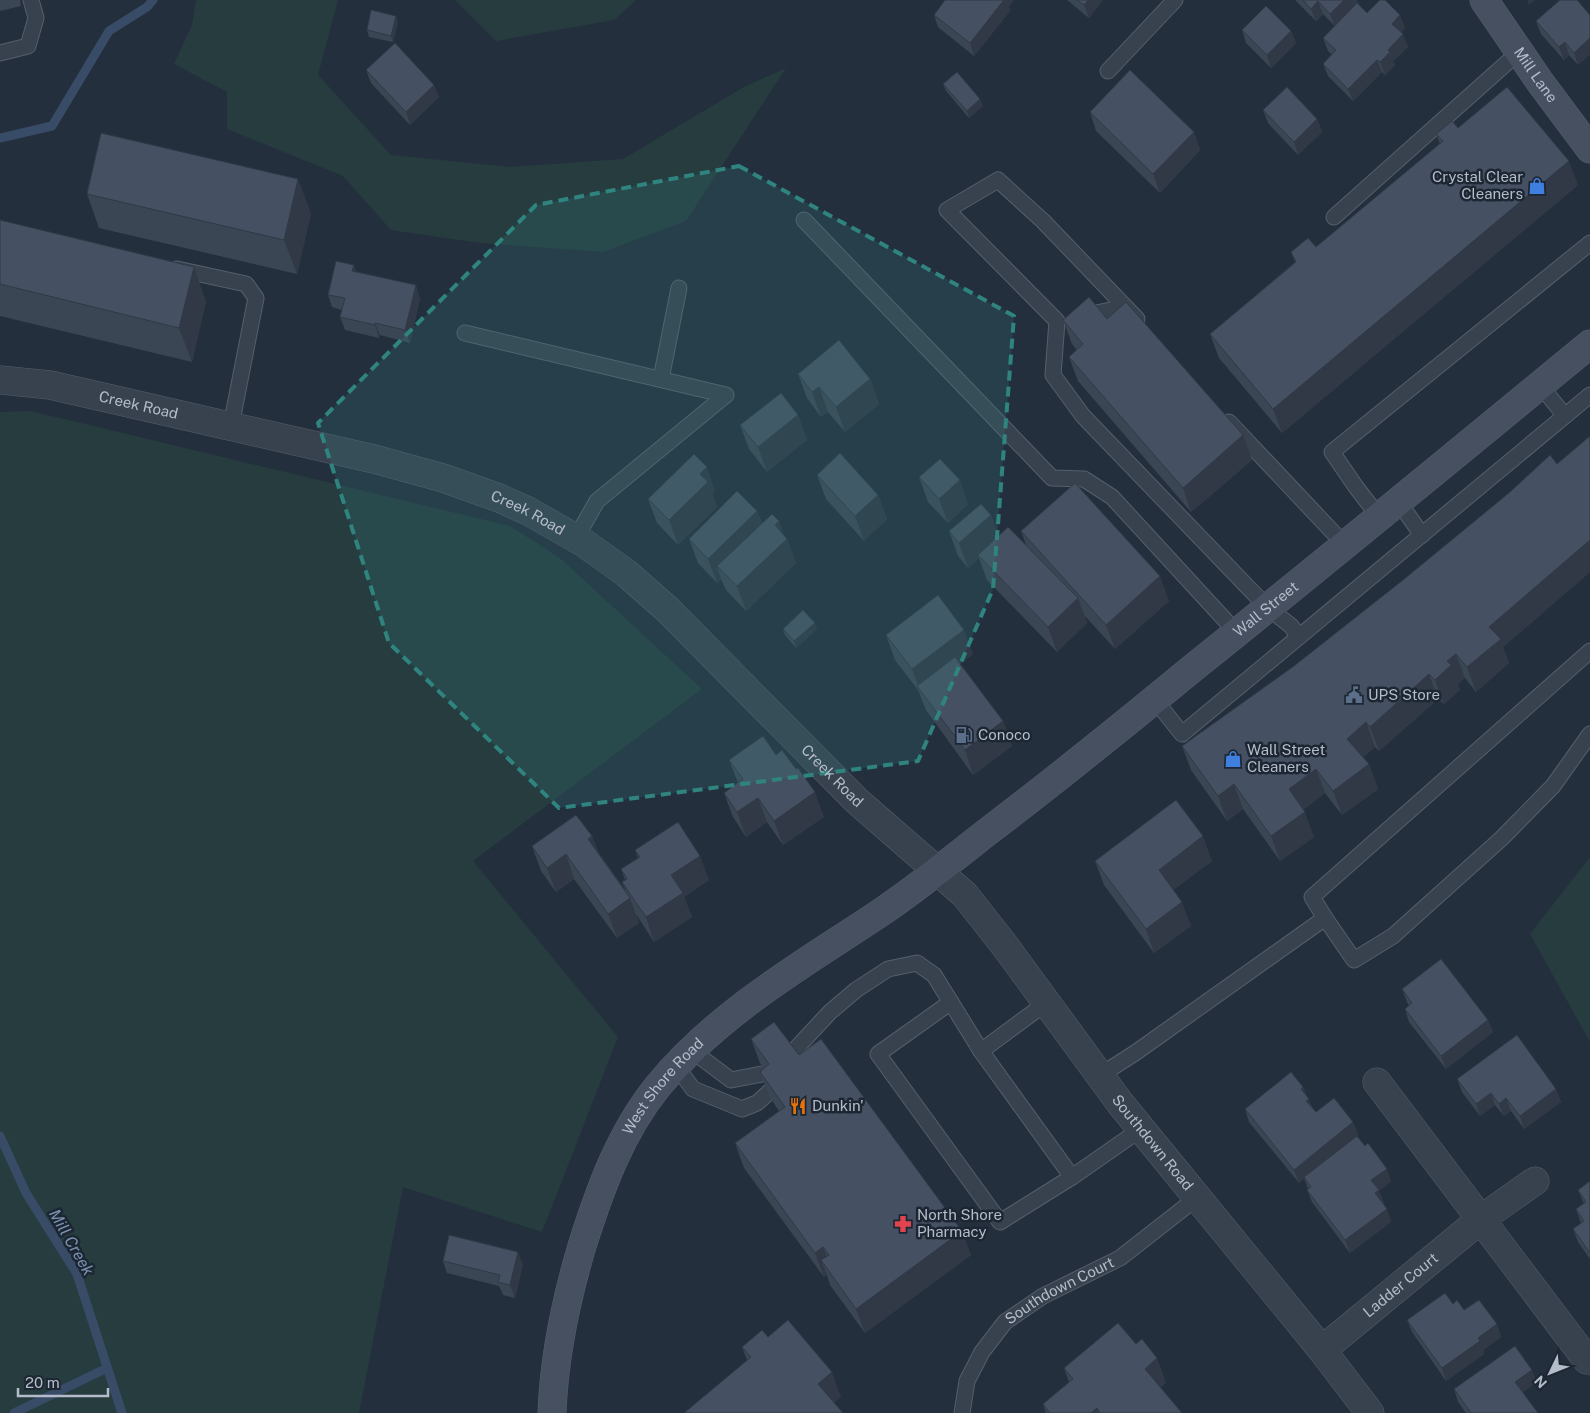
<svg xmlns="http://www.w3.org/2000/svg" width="1590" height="1413" font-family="'Public Sans',sans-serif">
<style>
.green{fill:#263c3f}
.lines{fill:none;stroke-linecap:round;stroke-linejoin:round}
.stream{stroke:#394c67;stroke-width:9}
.lane-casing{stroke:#565f6c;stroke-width:17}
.street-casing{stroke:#565f6c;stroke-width:29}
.secondary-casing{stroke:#565f6c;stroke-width:29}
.lane{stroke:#38414e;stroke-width:15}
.street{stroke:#38414e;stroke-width:28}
.secondary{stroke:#465061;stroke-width:28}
.wall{fill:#3b4654}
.shaded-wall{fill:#303945}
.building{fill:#455162;stroke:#303945}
.marked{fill:#308480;fill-opacity:0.2;stroke:#308480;stroke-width:4;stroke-dasharray:10 6;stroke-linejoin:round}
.labels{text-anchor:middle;stroke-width:5;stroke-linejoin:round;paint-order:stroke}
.street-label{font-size:15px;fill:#b4bcc9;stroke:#1d2633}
.poi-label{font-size:15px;fill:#b4bcc9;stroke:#1d2633;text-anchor:start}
.water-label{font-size:16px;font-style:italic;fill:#7c92b1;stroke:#1d2633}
</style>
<rect width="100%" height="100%" fill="#242f3e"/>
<!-- green -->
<g class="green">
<path d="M196,0H338L318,75L391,155L510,167L623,159L744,87L786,68L686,221L603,252L480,243L391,230L343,176L227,129V92L174,64L192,25Z"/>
<path d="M455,0H636L614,20L496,41Z"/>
<path d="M31,411L510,526L560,558L702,689L473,861L618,1037L542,1232L403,1187L359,1413H0V412Z"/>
<path d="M1590,857V1042L1530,934Z"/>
</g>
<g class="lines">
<!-- stream -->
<g class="stream">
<path d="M0,138L52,126L109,31L147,7L153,0"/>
<path d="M0,1136L26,1193L77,1274L122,1413"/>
<path d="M14,1413L107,1368"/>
</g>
<!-- lane casing -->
<g class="lane-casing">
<g id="lane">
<path d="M0,53L28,46L36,18L31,0"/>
<path d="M1108,71L1175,0"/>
<path d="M1334,217L1519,52"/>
<path d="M804,220L1052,478L1084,479L1112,497L1237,633"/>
<path d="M177,269L246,284L256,298L231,426"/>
<path d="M1082,316L1125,307"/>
<path d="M1137,319L1043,221L998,180L947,210L1057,321L1053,375L1083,416L1268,608L1291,626L1299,637"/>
<path d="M465,333L726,395L597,501L576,538"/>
<path d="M661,379L679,288"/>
<path d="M1540,385L1565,416"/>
<path d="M1229,422L1345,545"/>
<path d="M1398,501L1422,535"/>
<path d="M1379,517L1356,487L1332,452L1590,243"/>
<path d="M1155,700L1182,734L1590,395"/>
<path d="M1325,918L1312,897L1590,651"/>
<path d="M951,1002L878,1054L1000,1222L1072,1177"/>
<path d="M1046,1003L981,1051L1072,1177L1141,1129"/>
<path d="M691,1050L731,1080L767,1073"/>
<path d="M790,1055L830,1012L856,990L888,969L917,963L934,975L981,1051"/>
<path d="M676,1066L693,1089L742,1109L757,1103L776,1086"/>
<path d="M1099,1076L1135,1053L1325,918L1354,960L1393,936L1502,838L1553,786L1590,734"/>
<path id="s1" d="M962,1413L967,1381L982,1352L1005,1322L1043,1296L1120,1258L1198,1197"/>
</g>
</g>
<!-- street casing -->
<g class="street-casing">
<g id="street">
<path id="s2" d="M0,380L50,385L374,459L443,478L499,498L528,511L584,543L626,573L668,610L857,801L965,895L1005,946L1120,1103L1322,1350L1370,1413"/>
<path d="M1377,1082L1587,1360"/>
<path id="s3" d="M1322,1350L1481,1219L1535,1181"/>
</g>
</g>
<!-- secondary casing -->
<g class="secondary-casing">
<g id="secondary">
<path id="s4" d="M1484,0L1540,82L1590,149"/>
<path id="s5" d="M552,1413C554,1356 566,1300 582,1246C600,1189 620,1133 658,1086C718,1013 799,967 877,915C913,891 948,863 982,836C1052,783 1120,728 1188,672C1323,564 1456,454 1590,344"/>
</g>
</g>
<!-- lane -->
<use href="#lane" class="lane"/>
<!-- street -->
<use href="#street" class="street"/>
<!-- secondary -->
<use href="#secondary" class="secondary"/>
</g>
<!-- wall -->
<g class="wall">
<path d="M0,0H20L21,6L0,11Z"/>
<path d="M1067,0H1103L1089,18Z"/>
<path d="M1295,0H1357L1358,3L1367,13L1405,28L1401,32L1408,47L1393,61L1395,65L1385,75L1382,72L1353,101L1328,76L1323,64L1332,55L1328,51L1323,38L1335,26L1323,14L1316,21Z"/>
<path d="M1560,0L1578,65L1569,55L1564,60L1541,34L1536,21Z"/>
<path d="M1009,7L1010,11L974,56L938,27L934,15Z"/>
<path d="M398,22L393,42L369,37L367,30Z"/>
<path d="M1242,30L1291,31L1296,43L1271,68L1246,43Z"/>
<path d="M366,70L434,85L439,97L410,125L371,83Z"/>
<path d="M943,84L983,106L969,118L946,91Z"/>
<path d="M1263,110L1317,119L1322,132L1298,155L1268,123Z"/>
<path d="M1090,112L1194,132L1200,150L1160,193L1096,131Z"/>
<path d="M1458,128L1578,185L1282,433L1219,358L1210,334L1295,262L1291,252L1316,247L1440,144L1436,134Z"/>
<path d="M87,194L311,213L297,274L99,228Z"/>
<path d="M0,220L206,301L192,362L0,316Z"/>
<path d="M356,272L420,298L410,343L380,335L379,338L345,330L340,317L342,310L332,307L328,295Z"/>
<path d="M1107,319L1243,435L1252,460L1191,512L1078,381L1069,357L1077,350L1072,344L1063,320Z"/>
<path d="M798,374L870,379L879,404L845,432L828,412L821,417L807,398Z"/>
<path d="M798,415L807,440L767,472L749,449L740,425Z"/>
<path d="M1590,436V572L1503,647L1509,663L1476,692L1465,678L1458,684L1460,690L1444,704L1438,699L1379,751L1375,747L1363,757L1369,764L1378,789L1342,815L1325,793L1303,810L1314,837L1280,861L1243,809L1227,821L1191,770L1182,746L1294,666L1557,464Z"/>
<path d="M817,475L878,495L887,519L864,541L826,499Z"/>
<path d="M919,477L968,504L948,523L928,502Z"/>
<path d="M715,491L712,494L717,507L678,545L657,523L648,499Z"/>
<path d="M757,511L762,523L779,521L784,536L787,539L796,563L746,611L726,590L721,579L717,583L698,563L689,539Z"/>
<path d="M991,515L998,536L1026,545L1021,531L1169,601L1115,649L1084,615L1087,623L1057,652L987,580L979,558L968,568L958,556L949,531Z"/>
<path d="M783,629H817L796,648L785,635Z"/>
<path d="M886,635L973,654L960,664L1003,721L1012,746L973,775L926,710L918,690L895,660Z"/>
<path d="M776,755L824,817L783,845L767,822L746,837L733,817L724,793L738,783L729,760Z"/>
<path d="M592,836L598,852L626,891L622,882L625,880L621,869L638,858L635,850L709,880L684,897L692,917L654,942L636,914L639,923L617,938L574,879L556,892L541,871L532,846Z"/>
<path d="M1095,861H1212L1173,890L1191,926L1154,953L1104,885Z"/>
<path d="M1402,989L1488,1020L1493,1032L1446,1069L1409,1022L1405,1009L1409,1006L1407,1002Z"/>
<path d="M751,1039L799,1055L971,1255L865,1333L830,1285L827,1275L824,1277L744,1168L735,1143L779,1111L769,1096L760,1072L764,1069L760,1063Z"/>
<path d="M1457,1079L1556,1089L1561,1102L1524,1129L1511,1111L1504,1116L1495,1105L1480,1116L1462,1092Z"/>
<path d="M1303,1087L1312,1107L1316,1112L1353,1122L1358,1135L1344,1146L1391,1181L1379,1191L1384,1203L1382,1204L1387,1209L1391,1222L1350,1253L1312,1202L1307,1190L1308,1189L1304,1178L1299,1183L1249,1122L1245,1109Z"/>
<path d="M1590,1181V1259L1578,1242L1573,1229L1581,1223L1576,1209L1584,1204L1578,1190Z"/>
<path d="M443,1261L523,1264L515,1298L503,1295L499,1286L447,1273Z"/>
<path d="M1453,1304L1464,1310L1497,1324L1501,1337L1483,1350L1484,1354L1446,1381L1412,1332L1407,1320Z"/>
<path d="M768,1337L841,1397L834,1402L747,1360L742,1347Z"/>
<path d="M1064,1368L1166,1382L1160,1388L1182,1413H1046L1043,1404L1069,1382Z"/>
<path d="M1537,1382L1523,1392L1538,1413H1466L1458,1402L1454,1389Z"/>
</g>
<!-- shaded-wall -->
<g class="shaded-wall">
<path d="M1004,0H1014L1009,7L1010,11L974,56L970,43Z"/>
<path d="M1088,0H1103L1089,18L1084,5Z"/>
<path d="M1344,0H1357L1358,3L1335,26L1330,14Z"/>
<path d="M1527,0H1535L1529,5Z"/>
<path d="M1318,1L1323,14L1316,21L1311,9Z"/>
<path d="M1400,15L1405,28L1397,36L1392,24Z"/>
<path d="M396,16L398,22L393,42L391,36Z"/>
<path d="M1291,31L1296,43L1271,68L1267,55Z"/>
<path d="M1403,34L1408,47L1393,61L1395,65L1385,75L1380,62L1388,50Z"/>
<path d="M1590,38V55L1578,65L1574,53Z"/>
<path d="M1565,42L1569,55L1564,60L1559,47Z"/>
<path d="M1377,60L1382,72L1353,101L1348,89Z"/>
<path d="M434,85L439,97L410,125L406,112Z"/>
<path d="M980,99L983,106L969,118L967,111Z"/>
<path d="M1317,119L1322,132L1298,155L1294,142Z"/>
<path d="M1194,132L1200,150L1160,193L1153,174Z"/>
<path d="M1569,161L1578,185L1282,433L1273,409Z"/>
<path d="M298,179L311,213L297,274L284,240Z"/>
<path d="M354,265L358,277L352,271Z"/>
<path d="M194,267L206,301L192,362L179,328Z"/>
<path d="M416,285L420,298L410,343L405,330Z"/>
<path d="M375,323L380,335L379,338L375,325Z"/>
<path d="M870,379L879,404L845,432L836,407Z"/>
<path d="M819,387L828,412L821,417L812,392Z"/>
<path d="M798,415L807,440L767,472L758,447Z"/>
<path d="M1243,435L1252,460L1191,512L1183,488Z"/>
<path d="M707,467L715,491L712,494L717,507L678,545L669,520L700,474Z"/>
<path d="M960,480L968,504L948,523L939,499Z"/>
<path d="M878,495L887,519L864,541L855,516Z"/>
<path d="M757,511L766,535L717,566L721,579L717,583L708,559Z"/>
<path d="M991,515L1000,539L978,555L979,558L968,568L959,543Z"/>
<path d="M779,521L786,540L787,539L796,563L746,611L737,586L775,525Z"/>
<path d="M1590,540V572L1503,647L1509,663L1476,692L1467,667L1489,627Z"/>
<path d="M1160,576L1169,601L1115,649L1106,625Z"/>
<path d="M1078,598L1087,623L1057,652L1048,627Z"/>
<path d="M815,623L817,629L796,648L794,641Z"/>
<path d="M964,630L973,654L922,693L920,690L912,669Z"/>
<path d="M1456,654L1465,678L1458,684L1460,690L1444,704L1435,680L1447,661Z"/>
<path d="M1429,674L1438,699L1379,751L1370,727Z"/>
<path d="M1003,721L1012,746L973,775L965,750Z"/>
<path d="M1366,722L1375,747L1356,763L1347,739Z"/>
<path d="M1369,764L1378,789L1342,815L1333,791Z"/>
<path d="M1316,769L1325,793L1298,814L1289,789Z"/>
<path d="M1234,784L1243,809L1227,821L1218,796Z"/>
<path d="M815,792L824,817L783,845L774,821Z"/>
<path d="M758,798L767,822L746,837L737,812Z"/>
<path d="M1305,812L1314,837L1280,861L1271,836Z"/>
<path d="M592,836L601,861L588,839Z"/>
<path d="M1203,836L1212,861L1167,894L1159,870Z"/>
<path d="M566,854L574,879L556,892L547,868Z"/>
<path d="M700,856L709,880L684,897L692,917L654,942L646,917L671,875Z"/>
<path d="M630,898L639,923L617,938L608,914Z"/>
<path d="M1182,902L1191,926L1154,953L1146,929Z"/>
<path d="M1488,1020L1493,1032L1446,1069L1441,1056Z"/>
<path d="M1303,1087L1313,1111L1311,1113L1301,1089Z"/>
<path d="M1556,1089L1561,1102L1524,1129L1520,1116Z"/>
<path d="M1491,1093L1495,1105L1480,1116L1476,1104Z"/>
<path d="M1506,1098L1511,1111L1504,1116L1499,1104Z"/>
<path d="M1353,1122L1358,1135L1299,1183L1294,1170Z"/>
<path d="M1387,1169L1391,1181L1379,1191L1384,1203L1379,1206L1371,1180Z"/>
<path d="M1387,1209L1391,1222L1350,1253L1345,1240Z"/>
<path d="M962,1231L971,1255L865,1333L856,1309Z"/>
<path d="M823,1247L832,1271L821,1260L827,1275L824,1277L815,1253Z"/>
<path d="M518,1252L523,1264L515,1298L510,1285Z"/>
<path d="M1497,1324L1501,1337L1483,1350L1484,1354L1446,1381L1442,1368L1478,1338Z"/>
<path d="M1157,1358L1166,1382L1153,1393L1145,1369Z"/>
<path d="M1532,1370L1537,1382L1520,1394L1515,1382Z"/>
<path d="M832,1372L841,1397L827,1408L818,1384Z"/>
<path d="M1097,1408L1098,1413H1091Z"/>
</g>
<!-- building -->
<g class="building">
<path d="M945,0H1004L970,43L934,15Z"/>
<path d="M1077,0H1088L1084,5Z"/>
<path d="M1303,0H1344L1330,14L1318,1L1311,9Z"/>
<path d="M1380,0H1385L1400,15L1392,24L1403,34L1388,50L1390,52L1380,62L1377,60L1348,89L1323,64L1336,50L1323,38L1357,3L1367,13Z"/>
<path d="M1560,0H1577L1590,15V38L1574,53L1565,42L1559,47L1536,21Z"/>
<path d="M1266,6L1291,31L1267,55L1242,30Z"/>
<path d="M371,10L396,16L391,36L367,30Z"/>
<path d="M395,43L434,85L406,112L366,70Z"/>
<path d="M1130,70L1194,132L1153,174L1090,112Z"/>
<path d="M957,72L980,99L967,111L943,84Z"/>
<path d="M1287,87L1317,119L1294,142L1263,110Z"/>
<path d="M1507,87L1569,161L1273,409L1210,334L1296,262L1291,252L1308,238L1316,247L1443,141L1436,134L1452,121L1458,128Z"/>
<path d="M101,133L298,179L284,240L87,194Z"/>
<path d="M0,220L194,267L179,328L0,284Z"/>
<path d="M336,261L354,265L352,271L416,285L405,330L375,323V325L340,317L345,298L328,295Z"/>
<path d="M1089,297L1107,319L1126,302L1243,435L1183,488L1069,357L1083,344L1063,320Z"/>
<path d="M839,340L870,379L836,407L819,387L812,392L798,374Z"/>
<path d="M781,393L798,415L758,447L740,425Z"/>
<path d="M1590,436V540L1489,627L1501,639L1467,667L1456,654L1447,661L1451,665L1435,680L1429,674L1370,727L1366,722L1347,739L1369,764L1333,791L1316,769L1289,789L1305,812L1271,836L1234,784L1218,796L1182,746L1294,666L1403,580L1510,492L1550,455L1557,464Z"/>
<path d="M840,453L878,495L855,516L817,475Z"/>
<path d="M694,454L707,467L700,474L708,482L669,520L648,499Z"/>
<path d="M940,459L960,480L939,499L919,477Z"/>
<path d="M1075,483L1160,576L1106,625L1021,531Z"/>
<path d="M737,491L757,511L708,559L689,539Z"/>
<path d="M981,504L991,515L959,543L949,531Z"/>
<path d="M772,514L779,521L775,525L787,539L737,586L717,566Z"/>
<path d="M1008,527L1078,598L1048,627L978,555Z"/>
<path d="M938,595L964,630L912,669L886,635Z"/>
<path d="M803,610L815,623L794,641L783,629Z"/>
<path d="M955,657L1003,721L965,750L917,686Z"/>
<path d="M763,736L776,755L782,750L796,769L798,768L815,792L774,821L758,798L737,812L724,793L743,779L729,760Z"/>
<path d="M1176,800L1203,836L1159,870L1182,902L1146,929L1095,861Z"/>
<path d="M576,815L592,836L588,839L630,898L608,914L566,854L547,868L532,846Z"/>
<path d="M678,822L700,856L671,875L683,893L646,917L622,882L627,879L621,869L640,857L635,850Z"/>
<path d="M1441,959L1488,1020L1441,1056L1405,1009L1412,1003L1402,989Z"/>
<path d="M774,1022L799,1055L821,1039L962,1231L856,1309L821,1260L829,1255L823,1247L815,1253L735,1143L785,1107L760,1072L769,1064L751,1039Z"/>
<path d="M1517,1035L1556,1089L1520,1116L1506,1098L1499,1104L1491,1093L1476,1104L1457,1079Z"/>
<path d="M1291,1072L1303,1087L1301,1089L1309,1099L1306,1101L1316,1112L1334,1098L1353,1122L1294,1170L1245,1109Z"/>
<path d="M1357,1136L1365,1146L1368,1143L1387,1169L1371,1180L1379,1190L1375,1193L1387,1209L1345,1240L1307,1190L1311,1187L1304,1177Z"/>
<path d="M1590,1181V1253L1573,1229L1584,1221L1576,1209L1586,1202L1578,1190Z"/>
<path d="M449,1235L518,1252L510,1285L498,1282L500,1275L443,1261Z"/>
<path d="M1445,1293L1453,1304L1457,1300L1464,1310L1479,1300L1497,1324L1478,1338L1480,1341L1442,1368L1407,1320Z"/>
<path d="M788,1320L832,1372L818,1384L843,1413H684L751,1357L742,1347L762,1330L768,1337Z"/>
<path d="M1118,1323L1136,1344L1142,1339L1157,1358L1145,1369L1182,1413H1100L1097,1408L1091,1413H1050L1043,1404L1073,1379L1064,1368Z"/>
<path d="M1515,1346L1532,1370L1515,1382L1538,1413H1471L1454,1389Z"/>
</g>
<!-- marked area -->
<path class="marked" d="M739,166L1014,316L993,589L918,761L559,808L389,643L318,423L536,205Z"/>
<!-- icons -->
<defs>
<g id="shop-bare" transform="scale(1.35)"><path d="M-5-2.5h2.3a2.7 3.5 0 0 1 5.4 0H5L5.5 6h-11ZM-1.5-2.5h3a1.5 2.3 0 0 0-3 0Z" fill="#3f7fe0" stroke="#1d2633" stroke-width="2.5" paint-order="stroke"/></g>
<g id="civic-bare" transform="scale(1.35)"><path d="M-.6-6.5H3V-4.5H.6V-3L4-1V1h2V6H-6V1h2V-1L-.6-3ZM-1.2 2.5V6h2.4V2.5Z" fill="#5c6f8a" stroke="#1d2633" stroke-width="2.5" paint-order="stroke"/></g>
<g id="fuel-bare" transform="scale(1.35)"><path d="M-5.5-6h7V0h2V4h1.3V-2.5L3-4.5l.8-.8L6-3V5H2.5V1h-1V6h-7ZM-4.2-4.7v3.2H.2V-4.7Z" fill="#5c6f8a" stroke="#1d2633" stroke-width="2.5" paint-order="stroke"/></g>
<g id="restaurant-bare" transform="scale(1.35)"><path d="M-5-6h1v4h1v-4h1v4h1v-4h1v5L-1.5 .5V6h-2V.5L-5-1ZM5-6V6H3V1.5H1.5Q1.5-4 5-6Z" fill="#e8710a" stroke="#1d2633" stroke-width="2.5" paint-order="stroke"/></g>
<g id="pharmacy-bare" transform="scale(1.35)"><path d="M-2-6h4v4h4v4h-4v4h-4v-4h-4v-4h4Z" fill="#e0444e" stroke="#1d2633" stroke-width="2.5" paint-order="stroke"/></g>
</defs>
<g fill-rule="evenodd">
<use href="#shop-bare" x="1537" y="186"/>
<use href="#civic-bare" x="1354" y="695"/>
<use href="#fuel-bare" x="964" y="735"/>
<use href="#shop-bare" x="1233" y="759"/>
<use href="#restaurant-bare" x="798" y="1106"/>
<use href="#pharmacy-bare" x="903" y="1224"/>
</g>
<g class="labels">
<!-- street labels -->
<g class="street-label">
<text dy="5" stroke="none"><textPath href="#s4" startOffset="91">Mill Lane</textPath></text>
<text dy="5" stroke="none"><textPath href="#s2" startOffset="141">Creek Road</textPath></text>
<text dy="5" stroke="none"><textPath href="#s2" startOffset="546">Creek Road</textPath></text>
<text dy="5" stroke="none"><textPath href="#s5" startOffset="1122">Wall Street</textPath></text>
<text dy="5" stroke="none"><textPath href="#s2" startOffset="951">Creek Road</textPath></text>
<text dy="5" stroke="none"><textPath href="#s5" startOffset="351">West Shore Road</textPath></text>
<text dy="5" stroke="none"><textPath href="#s2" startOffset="1440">Southdown Road</textPath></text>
<text dy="5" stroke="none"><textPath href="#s3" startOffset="102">Ladder Court</textPath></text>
<text dy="5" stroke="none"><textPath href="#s1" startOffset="166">Southdown Court</textPath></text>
</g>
<!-- poi labels -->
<g class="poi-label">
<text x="1523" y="182" text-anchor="end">Crystal Clear<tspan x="1523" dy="17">Cleaners</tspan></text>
<text x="1368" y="700">UPS Store</text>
<text x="978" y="740">Conoco</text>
<text x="1247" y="755">Wall Street<tspan x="1247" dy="17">Cleaners</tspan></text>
<text x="812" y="1111">Dunkin'</text>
<text x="917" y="1220">North Shore<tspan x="917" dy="17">Pharmacy</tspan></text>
</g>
<!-- water labels -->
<g class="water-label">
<text transform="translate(72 1242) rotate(60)" y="6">Mill Creek</text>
</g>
</g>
<!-- north arrow -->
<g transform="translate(1550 1373) rotate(227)" stroke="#1d2633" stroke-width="4" paint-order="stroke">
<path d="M0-4L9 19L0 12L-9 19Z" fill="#b4bcc9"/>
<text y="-8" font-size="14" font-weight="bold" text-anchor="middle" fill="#b4bcc9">N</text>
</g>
<!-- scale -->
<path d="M18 1388v8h90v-8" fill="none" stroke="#b4bcc9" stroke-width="2.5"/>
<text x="25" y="1388" font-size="15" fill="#b4bcc9" stroke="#1d2633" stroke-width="4" paint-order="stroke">20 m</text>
</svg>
